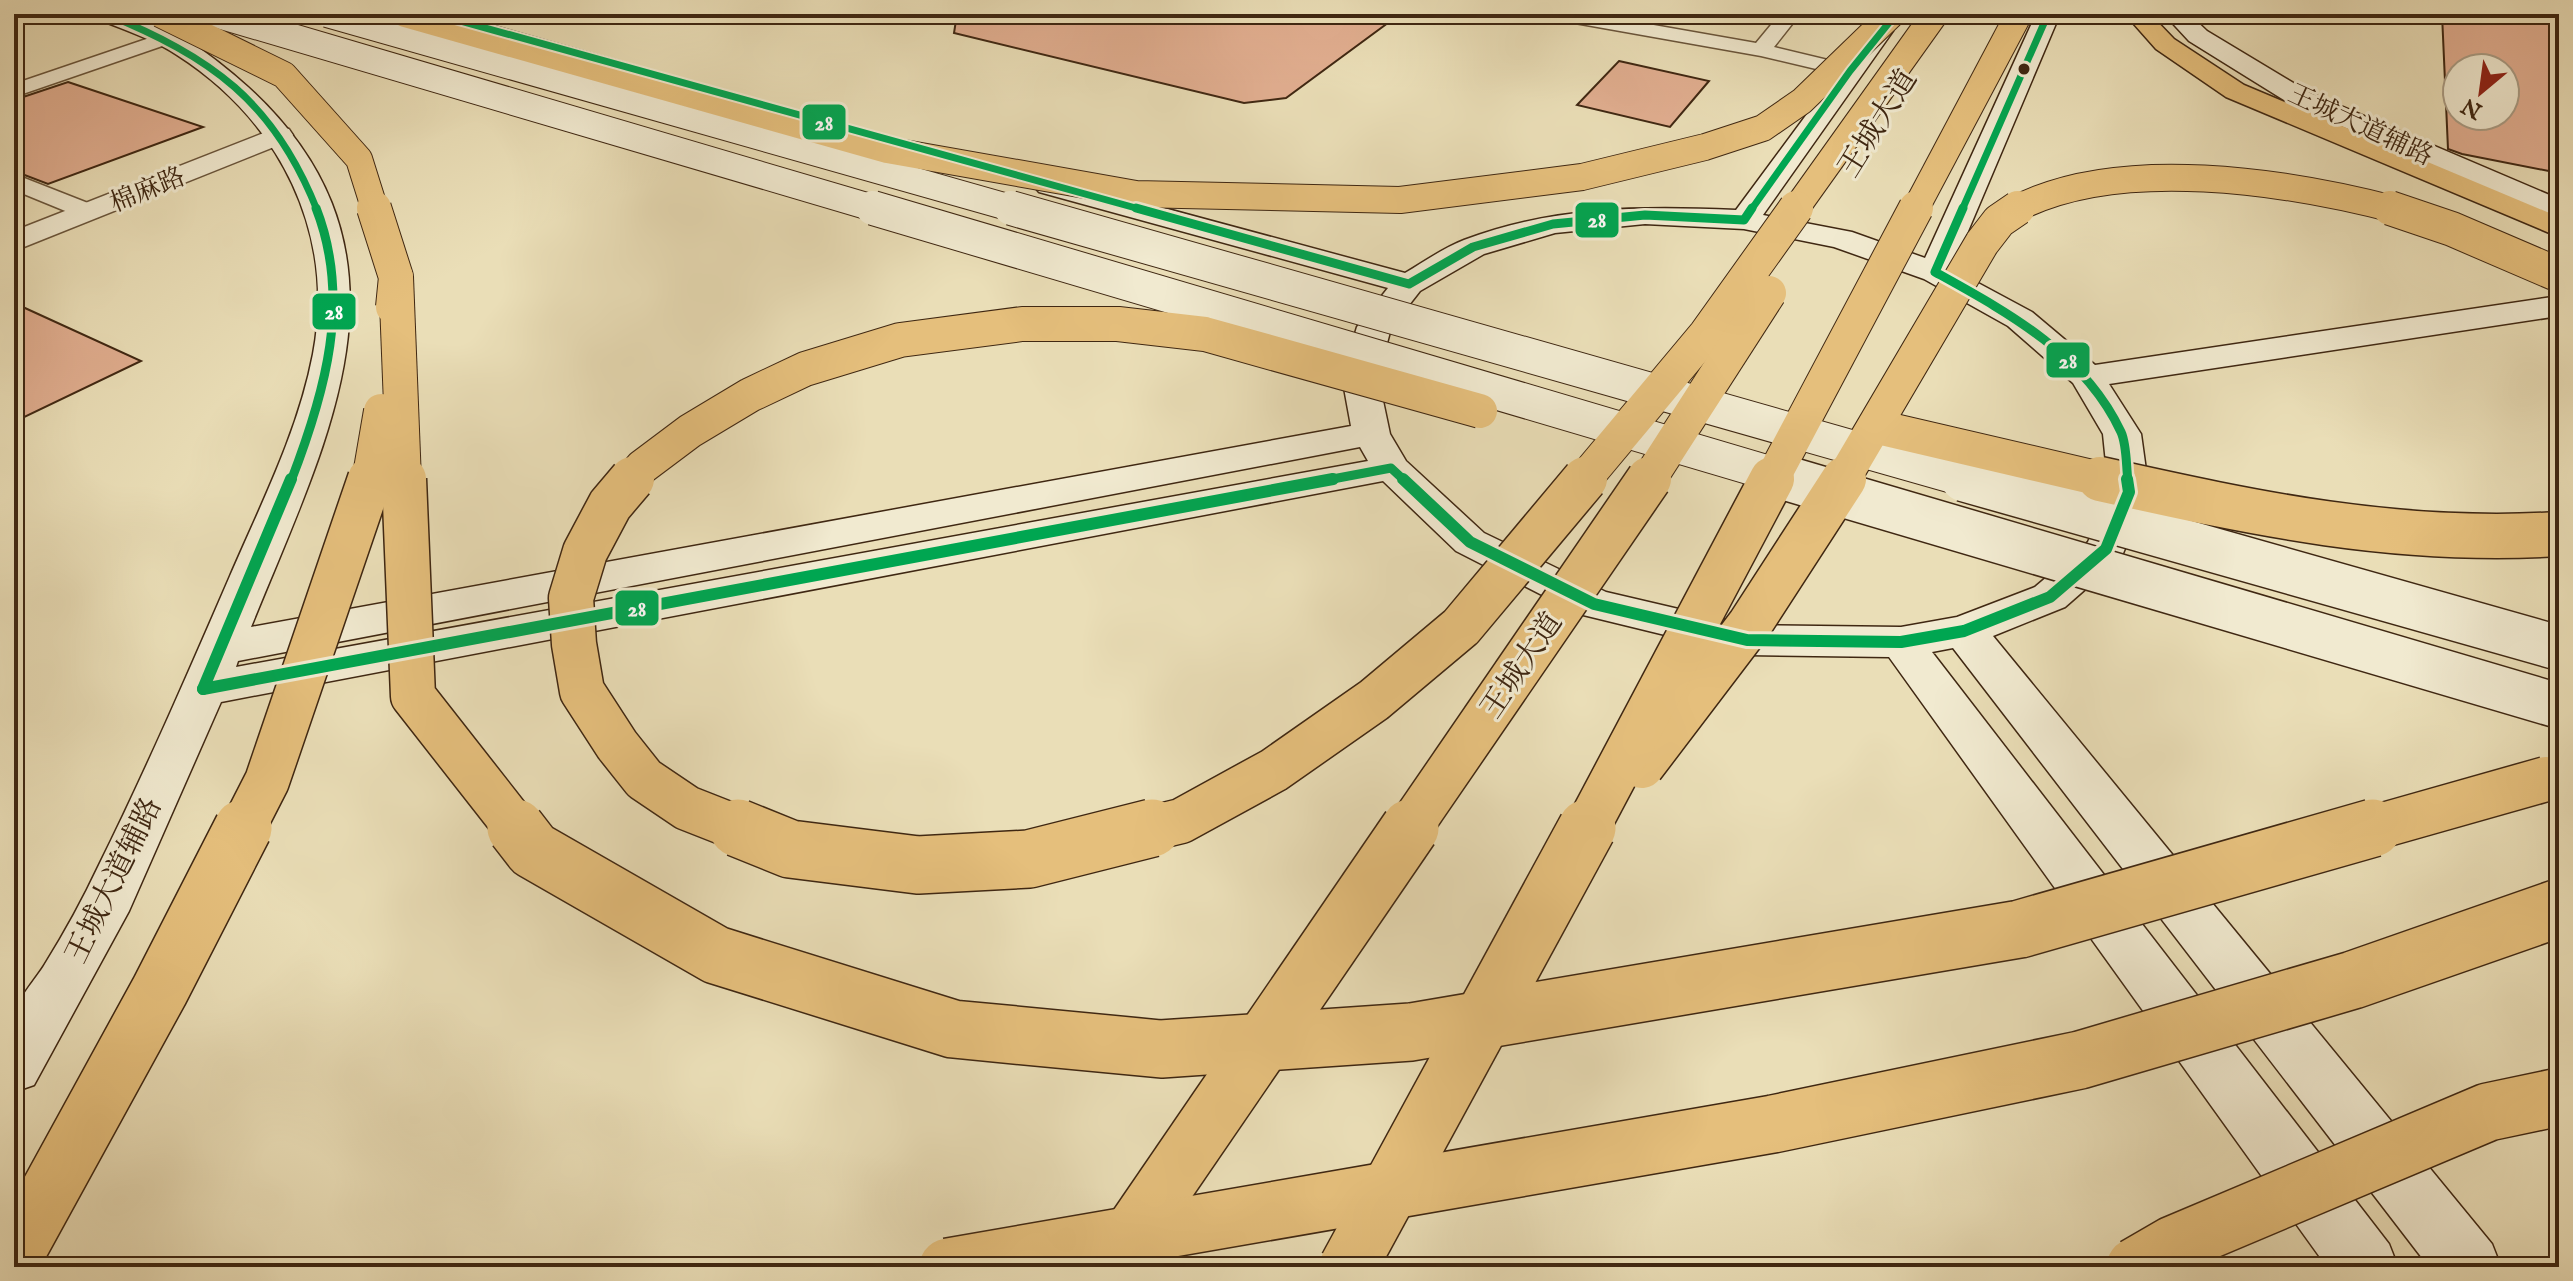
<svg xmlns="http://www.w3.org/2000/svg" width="2573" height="1281" font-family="'IM FELL English','Noto Serif SC',serif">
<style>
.building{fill:#e1ae90;stroke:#3f2712;stroke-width:2;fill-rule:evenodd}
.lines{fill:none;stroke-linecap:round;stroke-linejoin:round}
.lane-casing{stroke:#6a553b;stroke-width:3}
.street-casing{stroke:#6a553b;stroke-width:3}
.secondary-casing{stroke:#3f2712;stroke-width:3}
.highway-casing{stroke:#3f2712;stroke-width:3}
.lane{fill:#f1ead0;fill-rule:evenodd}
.street{fill:#f1ead0;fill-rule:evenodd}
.secondary{fill:#f1ead0;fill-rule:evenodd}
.highway{fill:#e5bf7c;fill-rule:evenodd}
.secondary-bridge-far2-casing{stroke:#3f2712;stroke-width:28;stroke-linecap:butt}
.secondary-bridge-far1-casing{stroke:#3f2712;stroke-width:36;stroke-linecap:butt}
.secondary-bridge-casing{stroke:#3f2712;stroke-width:47;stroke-linecap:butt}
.highway-bridge-far3-casing{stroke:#3f2712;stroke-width:28;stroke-linecap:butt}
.highway-bridge-far2-casing{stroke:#3f2712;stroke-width:36;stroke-linecap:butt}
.highway-bridge-far1-casing{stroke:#3f2712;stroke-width:47;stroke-linecap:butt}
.highway-bridge-casing{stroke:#3f2712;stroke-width:60;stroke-linecap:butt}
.secondary-bridge-far2{stroke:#f1ead0;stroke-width:26}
.secondary-bridge-far1{stroke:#f1ead0;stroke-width:34}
.secondary-bridge{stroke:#f1ead0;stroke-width:44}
.highway-bridge-far3{stroke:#e5bf7c;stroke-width:26}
.highway-bridge-far2{stroke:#e5bf7c;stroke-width:34}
.highway-bridge-far1{stroke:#e5bf7c;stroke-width:44}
.highway-bridge{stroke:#e5bf7c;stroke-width:57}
.bus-1-far2-casing{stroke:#f1ead0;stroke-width:11}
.bus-1-far1-casing{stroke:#f1ead0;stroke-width:14}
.bus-1-casing{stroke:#f1ead0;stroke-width:18}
.bus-1-far2{stroke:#00a651;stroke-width:7}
.bus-1-far1{stroke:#00a651;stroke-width:9}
.bus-1{stroke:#00a651;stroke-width:12}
.bus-dot{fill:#3f2712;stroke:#f1ead0;stroke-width:3}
.labels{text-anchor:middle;stroke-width:6;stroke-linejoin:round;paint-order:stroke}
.far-street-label{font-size:26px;fill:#3f2712;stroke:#f1ead0}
.street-label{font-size:30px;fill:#3f2712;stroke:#f1ead0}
.line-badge{stroke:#f1ead0;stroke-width:3}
.badge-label{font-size:22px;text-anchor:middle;font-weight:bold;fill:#fff}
</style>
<rect width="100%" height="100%" fill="#eadeb7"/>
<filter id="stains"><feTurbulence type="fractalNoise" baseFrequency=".0025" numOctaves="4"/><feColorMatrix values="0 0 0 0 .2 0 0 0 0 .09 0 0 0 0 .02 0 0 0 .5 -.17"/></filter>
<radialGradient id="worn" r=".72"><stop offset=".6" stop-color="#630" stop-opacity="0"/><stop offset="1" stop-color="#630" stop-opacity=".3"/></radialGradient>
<!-- building -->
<g class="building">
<path d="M957,14H1400L1286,98L1244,103L954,33Z"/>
<path d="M2442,14H2559V173L2462,154L2448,149ZM2457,68H2505V116H2457Z"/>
<path d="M1619,61L1709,81L1670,127L1577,105Z"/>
<path d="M68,82L203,127L48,184L14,171V100Z"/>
<path d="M14,303L141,361L14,422Z"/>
</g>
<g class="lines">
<!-- lane casing -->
<g class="lane-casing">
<g id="lane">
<path d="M1548,14H1591L1756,43L1780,14H1800L1774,47L1857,67L1860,71L1850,77L1761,56L1558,20Z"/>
<path d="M164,33L171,35L174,39L171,43L14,97V84Z"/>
<path d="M14,174L98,207L101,212L98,217H80L14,190Z"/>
</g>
</g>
<!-- street casing -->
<g class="street-casing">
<path id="street" d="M279,127L289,129L293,135L289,141L14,251V231Z"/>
</g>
<!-- secondary casing -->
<g class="secondary-casing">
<g id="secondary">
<path d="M94,14C104,14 115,13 124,14C165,18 219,61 248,87C431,254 326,440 251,627L1351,426L1342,377L1357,327L1388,288L1039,192L1034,186L1039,180L1049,177L1405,273C1424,262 1443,248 1464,240C1554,206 1641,206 1736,210L1872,26H1890L1893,31L1763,215L1852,232L1925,258L2036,14H2060L1952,269L2032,312L2095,365L2559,296V316L2109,384L2141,434L2149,492L2121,558L2065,607L1993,636L2492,1244L2501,1267H2429L1953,648L1932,652L2389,1244L2398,1267H2327L1889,657L1747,655L1579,614L1456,551L1383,481L221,702L129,911L34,1085L14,1092C14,1068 11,1041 14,1017C16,1000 36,979 45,964C65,932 83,899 99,865C146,770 188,673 230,576C261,504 298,432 313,354C336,233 280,121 177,55C153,39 124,30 98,19ZM1645,224L1744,229L1834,247L1924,279L2008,326L2073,383L2103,434L2109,492L2088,542L2035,587L1957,617L1901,627L1747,625L1606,592L1484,533L1406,461L1390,434L1378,377L1391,328L1420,291L1484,254L1555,233ZM1360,447L1368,461L236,667L238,661Z"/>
<path d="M2164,14H2189L2207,31L2310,93L2559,199V219L2292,105L2189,41Z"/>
</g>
</g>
<!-- highway casing -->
<g class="highway-casing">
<path id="highway" d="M2125,14H2150L2174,39L2244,85L2559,217V237L2226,97L2156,49Z"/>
</g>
<!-- lane -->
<use href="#lane" class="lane"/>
<!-- street -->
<use href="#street" class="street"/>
<!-- secondary -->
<use href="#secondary" class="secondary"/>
<!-- highway -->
<use href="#highway" class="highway"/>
<!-- secondary-bridge-far2 casing -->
<g class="secondary-bridge-far2-casing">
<g id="secondary-bridge-far2">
<path d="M215,14L880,210"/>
<path d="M327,14L1018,210"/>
</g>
</g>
<!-- secondary-bridge-far1 casing -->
<g class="secondary-bridge-far1-casing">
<g id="secondary-bridge-far1">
<path d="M873,208L1796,481"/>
<path d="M1011,208L1970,481"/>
</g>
</g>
<!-- secondary-bridge casing -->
<g class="secondary-bridge-casing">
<g id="secondary-bridge">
<path d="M1789,479L2559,706"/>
<path d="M1963,479L2559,648"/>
</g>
</g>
<!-- highway-bridge-far3 casing -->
<g class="highway-bridge-far3-casing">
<g id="highway-bridge-far3">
<path d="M160,14L284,75L359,159L375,210"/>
<path d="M405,14L887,150L1136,194L1400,200L1582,177L1705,147L1763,128L1802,101L1892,14"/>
<path d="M1795,210L1935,14"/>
<path d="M1915,210L2019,14"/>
<path d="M2014,210C2118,154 2289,182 2397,210"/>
</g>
</g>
<!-- highway-bridge-far2 casing -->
<g class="highway-bridge-far2-casing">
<g id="highway-bridge-far2">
<path d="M374,208L396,277L393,307"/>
<path d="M2390,208L2452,229L2559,275"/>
<path d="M396,277L404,481"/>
<path d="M1886,429L2109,481"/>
<path d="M369,481L381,411"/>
<path d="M630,481L642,467L690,431L750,395L805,369L900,340L1022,324H1118L1205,334L1480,411"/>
<path d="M1583,481L1706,334L1796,208"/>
<path d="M1648,481L1769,293"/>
<path d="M1771,481L1916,208"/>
<path d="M1842,481L1982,243L1999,221L2018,208"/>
</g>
</g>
<!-- highway-bridge-far1 casing -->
<g class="highway-bridge-far1-casing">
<g id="highway-bridge-far1">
<path d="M404,479L413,696L518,830"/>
<path d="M632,479L610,505L585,552L571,598L574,644L582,691L617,745L644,779L687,808L743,830"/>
<path d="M2100,479C2257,514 2396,544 2559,534"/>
<path d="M1642,766L1750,624L1844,479"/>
<path d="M242,830L267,781L370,479"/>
<path d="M1144,830L1181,821L1274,770L1374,700L1461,627L1585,479"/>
<path d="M1408,830L1649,479"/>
<path d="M1586,830L1772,479"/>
<path d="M2366,830L2546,779"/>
</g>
</g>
<!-- highway-bridge casing -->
<g class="highway-bridge-casing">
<g id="highway-bridge">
<path d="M516,828L533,850L716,955L953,1029L1161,1049L1411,1032L2020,929L2373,828"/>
<path d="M738,828L790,849L918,865L1029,859L1152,828"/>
<path d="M1121,1250L1410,828"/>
<path d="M14,1256L160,990L243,828"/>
<path d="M948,1267L1773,1124L2080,1060L2353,980L2559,908"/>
<path d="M1348,1267L1587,828"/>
<path d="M2135,1267L2173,1245L2488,1112L2559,1097"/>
</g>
</g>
<!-- secondary-bridge-far2 -->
<use href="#secondary-bridge-far2" class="secondary-bridge-far2"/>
<!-- secondary-bridge-far1 -->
<use href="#secondary-bridge-far1" class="secondary-bridge-far1"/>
<!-- secondary-bridge -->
<use href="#secondary-bridge" class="secondary-bridge"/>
<!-- highway-bridge-far3 -->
<use href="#highway-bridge-far3" class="highway-bridge-far3"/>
<!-- highway-bridge-far2 -->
<use href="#highway-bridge-far2" class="highway-bridge-far2"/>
<!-- highway-bridge-far1 -->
<use href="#highway-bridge-far1" class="highway-bridge-far1"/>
<!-- highway-bridge -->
<use href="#highway-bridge" class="highway-bridge"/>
<!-- bus-1-far2 casing -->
<g class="bus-1-far2-casing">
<g id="bus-1-far2">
<path d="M106,14C211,57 274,101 317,210"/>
<path d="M435,14L1143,210"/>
<path d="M1751,210L1850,71L1896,14"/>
<path d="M1962,210L2048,14"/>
</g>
</g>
<!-- bus-1-far1 casing -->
<g class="bus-1-far1-casing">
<g id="bus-1-far1">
<path d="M1136,208L1409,284L1473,247L1553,224L1645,215L1744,220L1752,208"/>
<path d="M1963,208L1935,272C2007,312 2084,353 2121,432C2127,445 2126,466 2128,481"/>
<path d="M291,481C325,393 352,300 316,208"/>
<path d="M1322,481L1391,468L1405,481"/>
</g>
</g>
<!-- bus-1 casing -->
<g class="bus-1-casing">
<g id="bus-1">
<path d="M1403,479L1470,542L1594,604L1747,640L1901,642L1964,631L2050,597L2106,549L2129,492L2127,479"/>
<path d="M203,689L291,479"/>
<path d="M203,689L1333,479"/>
</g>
</g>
<!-- bus-1-far2 -->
<use href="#bus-1-far2" class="bus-1-far2"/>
<!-- bus-1-far1 -->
<use href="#bus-1-far1" class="bus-1-far1"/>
<!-- bus-1 -->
<use href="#bus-1" class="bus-1"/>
</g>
<!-- markers -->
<circle class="bus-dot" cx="2024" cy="69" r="7"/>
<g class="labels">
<!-- far-street labels -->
<g class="far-street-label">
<text transform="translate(2361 124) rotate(25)" y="9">王城大道辅路</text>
<text transform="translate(147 189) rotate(-22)" y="9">棉麻路</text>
</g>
<!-- street labels -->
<g class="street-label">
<text transform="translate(1877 123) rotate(-58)" y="10">王城大道</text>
<text transform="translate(1521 665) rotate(-56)" y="10">王城大道</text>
<text transform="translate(113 880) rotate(-64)" y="10">王城大道辅路</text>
</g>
</g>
<g class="line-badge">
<rect x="801" y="103" width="46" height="38" rx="8" fill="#00a651"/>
<rect x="1574" y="201" width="46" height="38" rx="8" fill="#00a651"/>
<rect x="311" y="292" width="46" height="39" rx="8" fill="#00a651"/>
<rect x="2045" y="341" width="46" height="38" rx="8" fill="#00a651"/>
<rect x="614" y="589" width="46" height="38" rx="8" fill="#00a651"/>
</g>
<g class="badge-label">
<text x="824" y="130">28</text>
<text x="1597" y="227">28</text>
<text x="334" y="319">28</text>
<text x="2068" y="368">28</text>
<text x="637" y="616">28</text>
</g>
<!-- margin -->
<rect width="2573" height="1281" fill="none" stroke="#eadeb7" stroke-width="48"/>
<rect x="16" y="16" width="2541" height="1249" fill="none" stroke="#3f2712" stroke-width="4"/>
<rect x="24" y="24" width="2525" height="1233" fill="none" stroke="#3f2712" stroke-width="2"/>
<!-- north arrow -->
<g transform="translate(2481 92) rotate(209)"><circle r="38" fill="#f1ead0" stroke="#aa9c84" stroke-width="2"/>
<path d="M0-6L14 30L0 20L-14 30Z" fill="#8f2418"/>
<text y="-12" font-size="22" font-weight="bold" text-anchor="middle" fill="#3f2712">N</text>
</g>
<rect width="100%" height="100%" filter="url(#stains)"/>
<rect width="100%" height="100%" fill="url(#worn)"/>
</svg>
